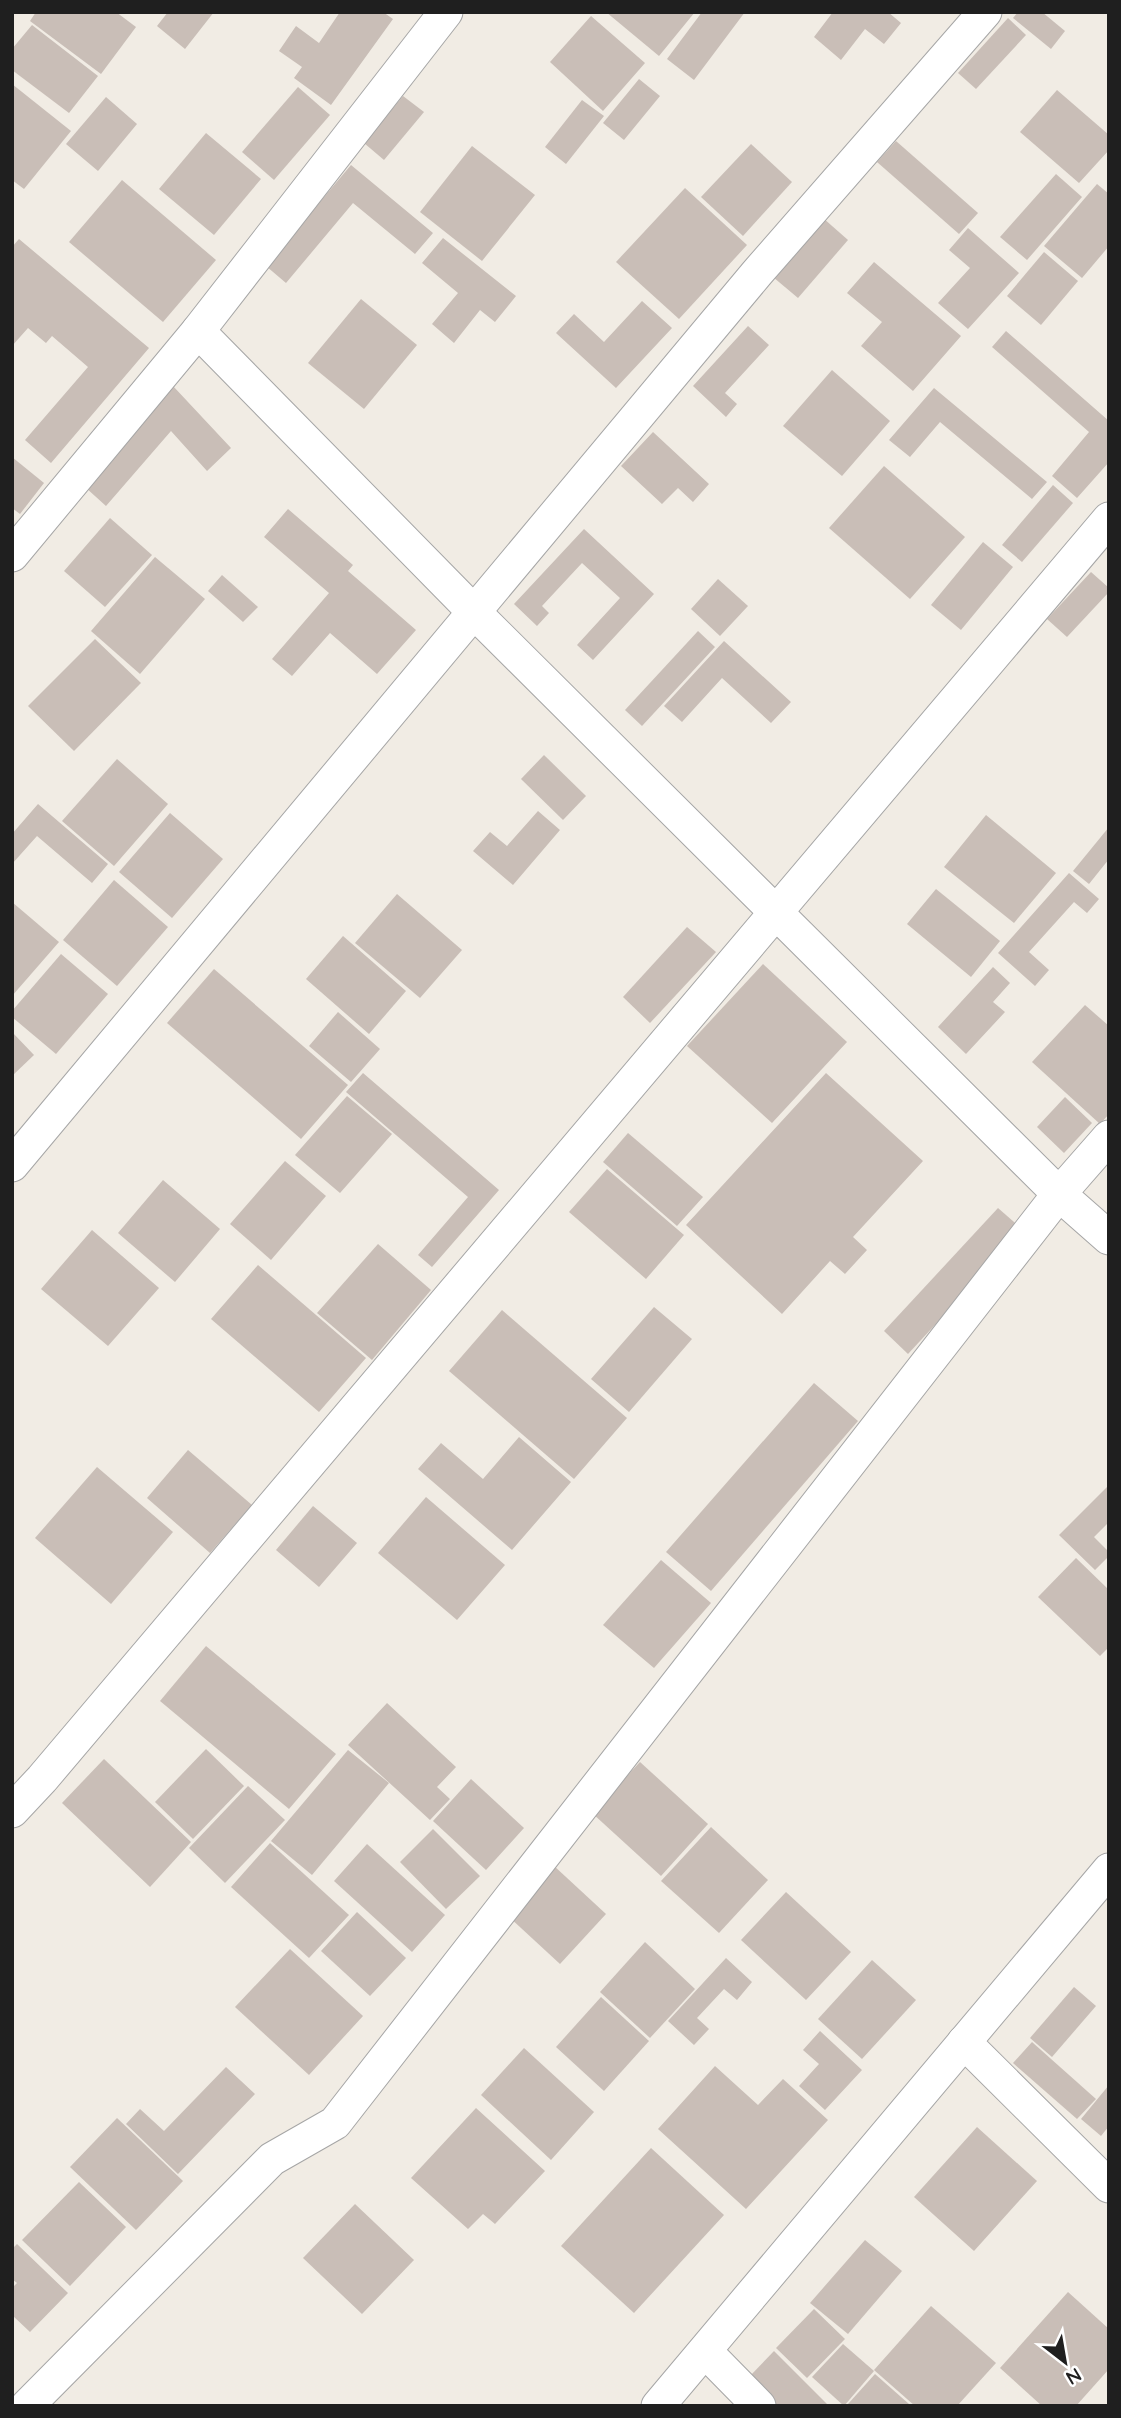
<svg xmlns="http://www.w3.org/2000/svg" width="1121" height="2418" font-family="Quicksand,sans-serif">
<style>
.building{fill:#c9beb7}
.lines{fill:none;stroke-linecap:round;stroke-linejoin:round}
.minor-casing{stroke:#a6a6a6;stroke-width:35}
.minor{stroke:#fff;stroke-width:33}
</style>
<rect width="100%" height="100%" fill="#f1ece4"/>
<!-- building -->
<g class="building">
<path d="M36,12H116L136,27L101,74L30,21Z"/>
<path d="M168,12H214L185,49L157,26Z"/>
<path d="M340,12H383L393,19L331,105L294,78L302,67L279,51L296,26L319,43Z"/>
<path d="M606,12H695L659,56Z"/>
<path d="M702,12H745L694,80L667,59Z"/>
<path d="M833,12H888L901,23L884,44L865,29L841,60L814,37Z"/>
<path d="M1018,12H1042L1065,31L1051,49L1013,18Z"/>
<path d="M591,16L645,63L603,111L550,62Z"/>
<path d="M1008,18L1026,35L976,89L958,73Z"/>
<path d="M32,25L98,76L69,113L12,70V49Z"/>
<path d="M639,79L660,96L624,140L603,123Z"/>
<path d="M12,84L71,131L24,189L12,180Z"/>
<path d="M298,87L330,115L274,180L242,152Z"/>
<path d="M1057,90L1109,135V150L1079,183L1020,132Z"/>
<path d="M403,96L424,112L384,160L364,143Z"/>
<path d="M106,97L137,124L98,171L66,144Z"/>
<path d="M582,100L604,116L566,164L545,147Z"/>
<path d="M206,133L261,179L214,235L159,189Z"/>
<path d="M896,141L978,213L959,234L877,162Z"/>
<path d="M751,144L792,182L743,236L701,197Z"/>
<path d="M472,146L535,195L482,261L420,212Z"/>
<path d="M351,165L433,233L415,254L353,203L286,283L266,266Z"/>
<path d="M1056,174L1082,197L1027,260L1000,237Z"/>
<path d="M122,180L216,260L163,322L69,242Z"/>
<path d="M1097,184L1109,194V246L1082,278L1044,246Z"/>
<path d="M685,188L747,245L679,319L616,262Z"/>
<path d="M823,218L848,240L798,298L773,277Z"/>
<path d="M968,228L1019,273L968,329L938,303L970,268L949,250Z"/>
<path d="M443,238L516,296L495,322L480,310L454,343L432,324L458,293L422,263Z"/>
<path d="M19,239L149,348L51,463L25,440L88,367L52,336L46,343L28,328L12,346V247Z"/>
<path d="M1044,252L1078,281L1041,325L1007,296Z"/>
<path d="M874,262L961,336L913,391L861,346L882,322L847,293Z"/>
<path d="M361,299L417,345L364,409L308,363Z"/>
<path d="M642,301L672,328L616,388L556,333L574,314L604,342Z"/>
<path d="M748,326L769,345L725,393L737,404L726,417L693,386Z"/>
<path d="M1006,331L1109,421V462L1077,498L1052,476L1089,432L992,347Z"/>
<path d="M832,370L890,421L842,476L783,426Z"/>
<path d="M173,386L231,448L207,471L171,431L106,506L85,487Z"/>
<path d="M934,388L1047,482L1032,499L940,422L910,457L889,440Z"/>
<path d="M653,432L709,484L693,502L678,488L662,504L621,466Z"/>
<path d="M12,457L44,483L20,514L12,508Z"/>
<path d="M884,466L965,537L910,599L829,528Z"/>
<path d="M1053,485L1073,503L1022,562L1002,545Z"/>
<path d="M288,509L353,565L348,571L416,630L377,674L330,633L292,676L272,659L329,593L264,537Z"/>
<path d="M110,518L152,555L105,607L64,571Z"/>
<path d="M584,529L654,594L593,660L577,645L620,598L582,563L542,606L549,613L537,626L514,604Z"/>
<path d="M983,542L1013,567L961,630L931,605Z"/>
<path d="M155,557L205,599L140,674L91,631Z"/>
<path d="M1091,572L1109,588V592L1067,637L1047,619Z"/>
<path d="M222,575L258,607L243,622L208,591Z"/>
<path d="M718,579L748,606L720,636L691,609Z"/>
<path d="M698,631L715,647L642,726L625,710Z"/>
<path d="M95,639L141,683L74,751L28,706Z"/>
<path d="M724,641L791,702L771,723L722,678L682,722L664,706Z"/>
<path d="M544,755L586,796L563,820L521,779Z"/>
<path d="M117,759L168,804L114,866L62,821Z"/>
<path d="M38,804L108,864L92,883L37,836L12,864V834Z"/>
<path d="M538,811L560,830L513,885L473,851L490,832L507,846Z"/>
<path d="M170,813L223,859L172,918L119,872Z"/>
<path d="M986,815L1056,873L1014,923L944,867Z"/>
<path d="M1109,827V859L1089,884L1073,871Z"/>
<path d="M1069,873L1099,899L1087,913L1074,902L1029,952L1049,970L1035,986L998,953Z"/>
<path d="M114,880L168,927L117,986L63,940Z"/>
<path d="M936,889L1000,941L971,977L907,924Z"/>
<path d="M397,894L462,950L420,998L355,943Z"/>
<path d="M12,902L59,942L12,996Z"/>
<path d="M687,927L716,952L650,1023L623,997Z"/>
<path d="M343,936L406,991L369,1034L306,979Z"/>
<path d="M61,954L108,994L56,1054L12,1017V1011Z"/>
<path d="M763,964L847,1042L772,1123L687,1046Z"/>
<path d="M993,967L1010,983L993,1002L1005,1012L966,1054L938,1027Z"/>
<path d="M214,969L348,1085L301,1139L167,1023Z"/>
<path d="M1085,1005L1109,1026V1114L1100,1124L1032,1062Z"/>
<path d="M338,1012L380,1049L351,1082L309,1046Z"/>
<path d="M12,1032L34,1055L12,1076Z"/>
<path d="M363,1073L499,1190L432,1267L418,1255L468,1197L346,1092Z"/>
<path d="M826,1073L923,1161L853,1237L867,1250L845,1274L830,1261L782,1314L686,1225Z"/>
<path d="M347,1096L392,1134L340,1193L295,1155Z"/>
<path d="M1065,1097L1092,1123L1064,1153L1037,1127Z"/>
<path d="M628,1133L703,1197L677,1226L603,1162Z"/>
<path d="M285,1161L326,1196L271,1260L230,1224Z"/>
<path d="M607,1169L684,1235L646,1279L569,1212Z"/>
<path d="M163,1180L220,1229L175,1282L118,1233Z"/>
<path d="M998,1208L1023,1230L908,1354L884,1331Z"/>
<path d="M92,1230L159,1288L108,1346L41,1289Z"/>
<path d="M378,1244L431,1290L372,1360L317,1313Z"/>
<path d="M258,1265L366,1358L319,1412L211,1319Z"/>
<path d="M654,1307L692,1339L629,1412L591,1379Z"/>
<path d="M502,1310L627,1418L574,1479L449,1371Z"/>
<path d="M814,1383L858,1421L711,1591L666,1552Z"/>
<path d="M519,1437L571,1482L512,1550L418,1469L441,1443L483,1479Z"/>
<path d="M188,1450L252,1505L210,1553L147,1498Z"/>
<path d="M97,1467L173,1532L111,1604L35,1538Z"/>
<path d="M1109,1485V1522L1094,1537L1109,1552V1556L1095,1570L1059,1535Z"/>
<path d="M426,1497L505,1565L457,1620L378,1553Z"/>
<path d="M313,1506L357,1543L319,1587L276,1550Z"/>
<path d="M1076,1558L1109,1590V1647L1100,1656L1038,1597Z"/>
<path d="M661,1560L711,1603L654,1668L603,1625Z"/>
<path d="M206,1646L336,1754L289,1809L160,1701Z"/>
<path d="M387,1703L456,1767L437,1787L450,1799L430,1820L348,1745Z"/>
<path d="M206,1749L244,1786L193,1839L155,1802Z"/>
<path d="M348,1750L389,1783L312,1875L271,1841Z"/>
<path d="M104,1759L191,1842L150,1887L62,1803Z"/>
<path d="M640,1762L708,1824L661,1876L592,1813Z"/>
<path d="M471,1779L524,1828L486,1870L433,1821Z"/>
<path d="M248,1786L285,1820L225,1883L189,1848Z"/>
<path d="M711,1827L768,1880L719,1933L661,1881Z"/>
<path d="M433,1829L480,1876L446,1909L400,1862Z"/>
<path d="M270,1843L349,1915L309,1958L231,1887Z"/>
<path d="M367,1844L445,1915L412,1952L334,1881Z"/>
<path d="M553,1865L606,1914L560,1964L507,1915Z"/>
<path d="M786,1892L851,1952L806,2000L741,1940Z"/>
<path d="M357,1912L406,1958L370,1996L321,1951Z"/>
<path d="M645,1942L695,1989L650,2038L600,1992Z"/>
<path d="M290,1949L363,2016L309,2075L235,2007Z"/>
<path d="M726,1958L752,1982L737,2000L724,1989L697,2018L709,2029L694,2045L668,2021Z"/>
<path d="M872,1960L916,2000L862,2059L818,2019Z"/>
<path d="M1074,1987L1096,2006L1052,2057L1030,2038Z"/>
<path d="M601,1997L649,2041L604,2091L556,2047Z"/>
<path d="M820,2031L862,2070L825,2110L799,2086L819,2064L803,2050Z"/>
<path d="M1032,2042L1096,2099L1077,2119L1013,2063Z"/>
<path d="M524,2048L594,2112L551,2160L481,2095Z"/>
<path d="M715,2066L758,2105L783,2079L828,2120L746,2209L658,2129Z"/>
<path d="M226,2067L255,2094L178,2174L126,2124L140,2109L164,2131Z"/>
<path d="M1109,2085V2126L1101,2136L1081,2119Z"/>
<path d="M476,2108L545,2171L495,2224L483,2214L468,2229L411,2178Z"/>
<path d="M117,2118L183,2181L136,2230L70,2167Z"/>
<path d="M977,2127L1037,2181L974,2251L914,2197Z"/>
<path d="M651,2148L724,2215L634,2313L561,2246Z"/>
<path d="M79,2182L126,2227L70,2286L22,2240Z"/>
<path d="M355,2204L414,2260L362,2314L303,2258Z"/>
<path d="M865,2240L902,2271L848,2334L810,2303Z"/>
<path d="M17,2244L68,2293L30,2332L12,2315V2288L17,2283L12,2279V2249Z"/>
<path d="M1068,2292L1109,2329V2369L1076,2406H1042L1000,2368Z"/>
<path d="M931,2306L996,2363L957,2406H915L874,2370Z"/>
<path d="M814,2309L845,2339L807,2378L776,2348Z"/>
<path d="M843,2344L874,2371L844,2406L812,2377Z"/>
<path d="M774,2351L829,2406H776L748,2378Z"/>
<path d="M875,2374L909,2404L907,2406H851L848,2404Z"/>
</g>
<g class="lines">
<!-- minor casing -->
<g class="minor-casing">
<g id="minor">
<path d="M198,331L474,612L1059,1194L1109,1238"/>
<path d="M12,555L198,331L446,12"/>
<path d="M12,1165L757,273L985,12"/>
<path d="M12,1811L42,1779L1109,519"/>
<path d="M964,2042L1109,2186"/>
<path d="M705,2351L759,2406"/>
<path d="M27,2406L272,2159L335,2123L1059,1194L1109,1137"/>
<path d="M658,2406L1109,1870"/>
</g>
</g>
<!-- minor -->
<use href="#minor" class="minor"/>
</g>
<!-- border -->
<rect width="1121" height="2418" fill="none" stroke="#1f1f1f" stroke-width="28"/>
<!-- north arrow -->
<g transform="translate(1065 2362) rotate(149)" stroke="#ffffff" stroke-width="5" paint-order="stroke">
<path d="M0-5L12 26L0 18L-12 26Z" fill="#1f1f1f"/>
<text y="-10" font-size="19" font-weight="bold" text-anchor="middle" fill="#1f1f1f">N</text>
</g>
</svg>
